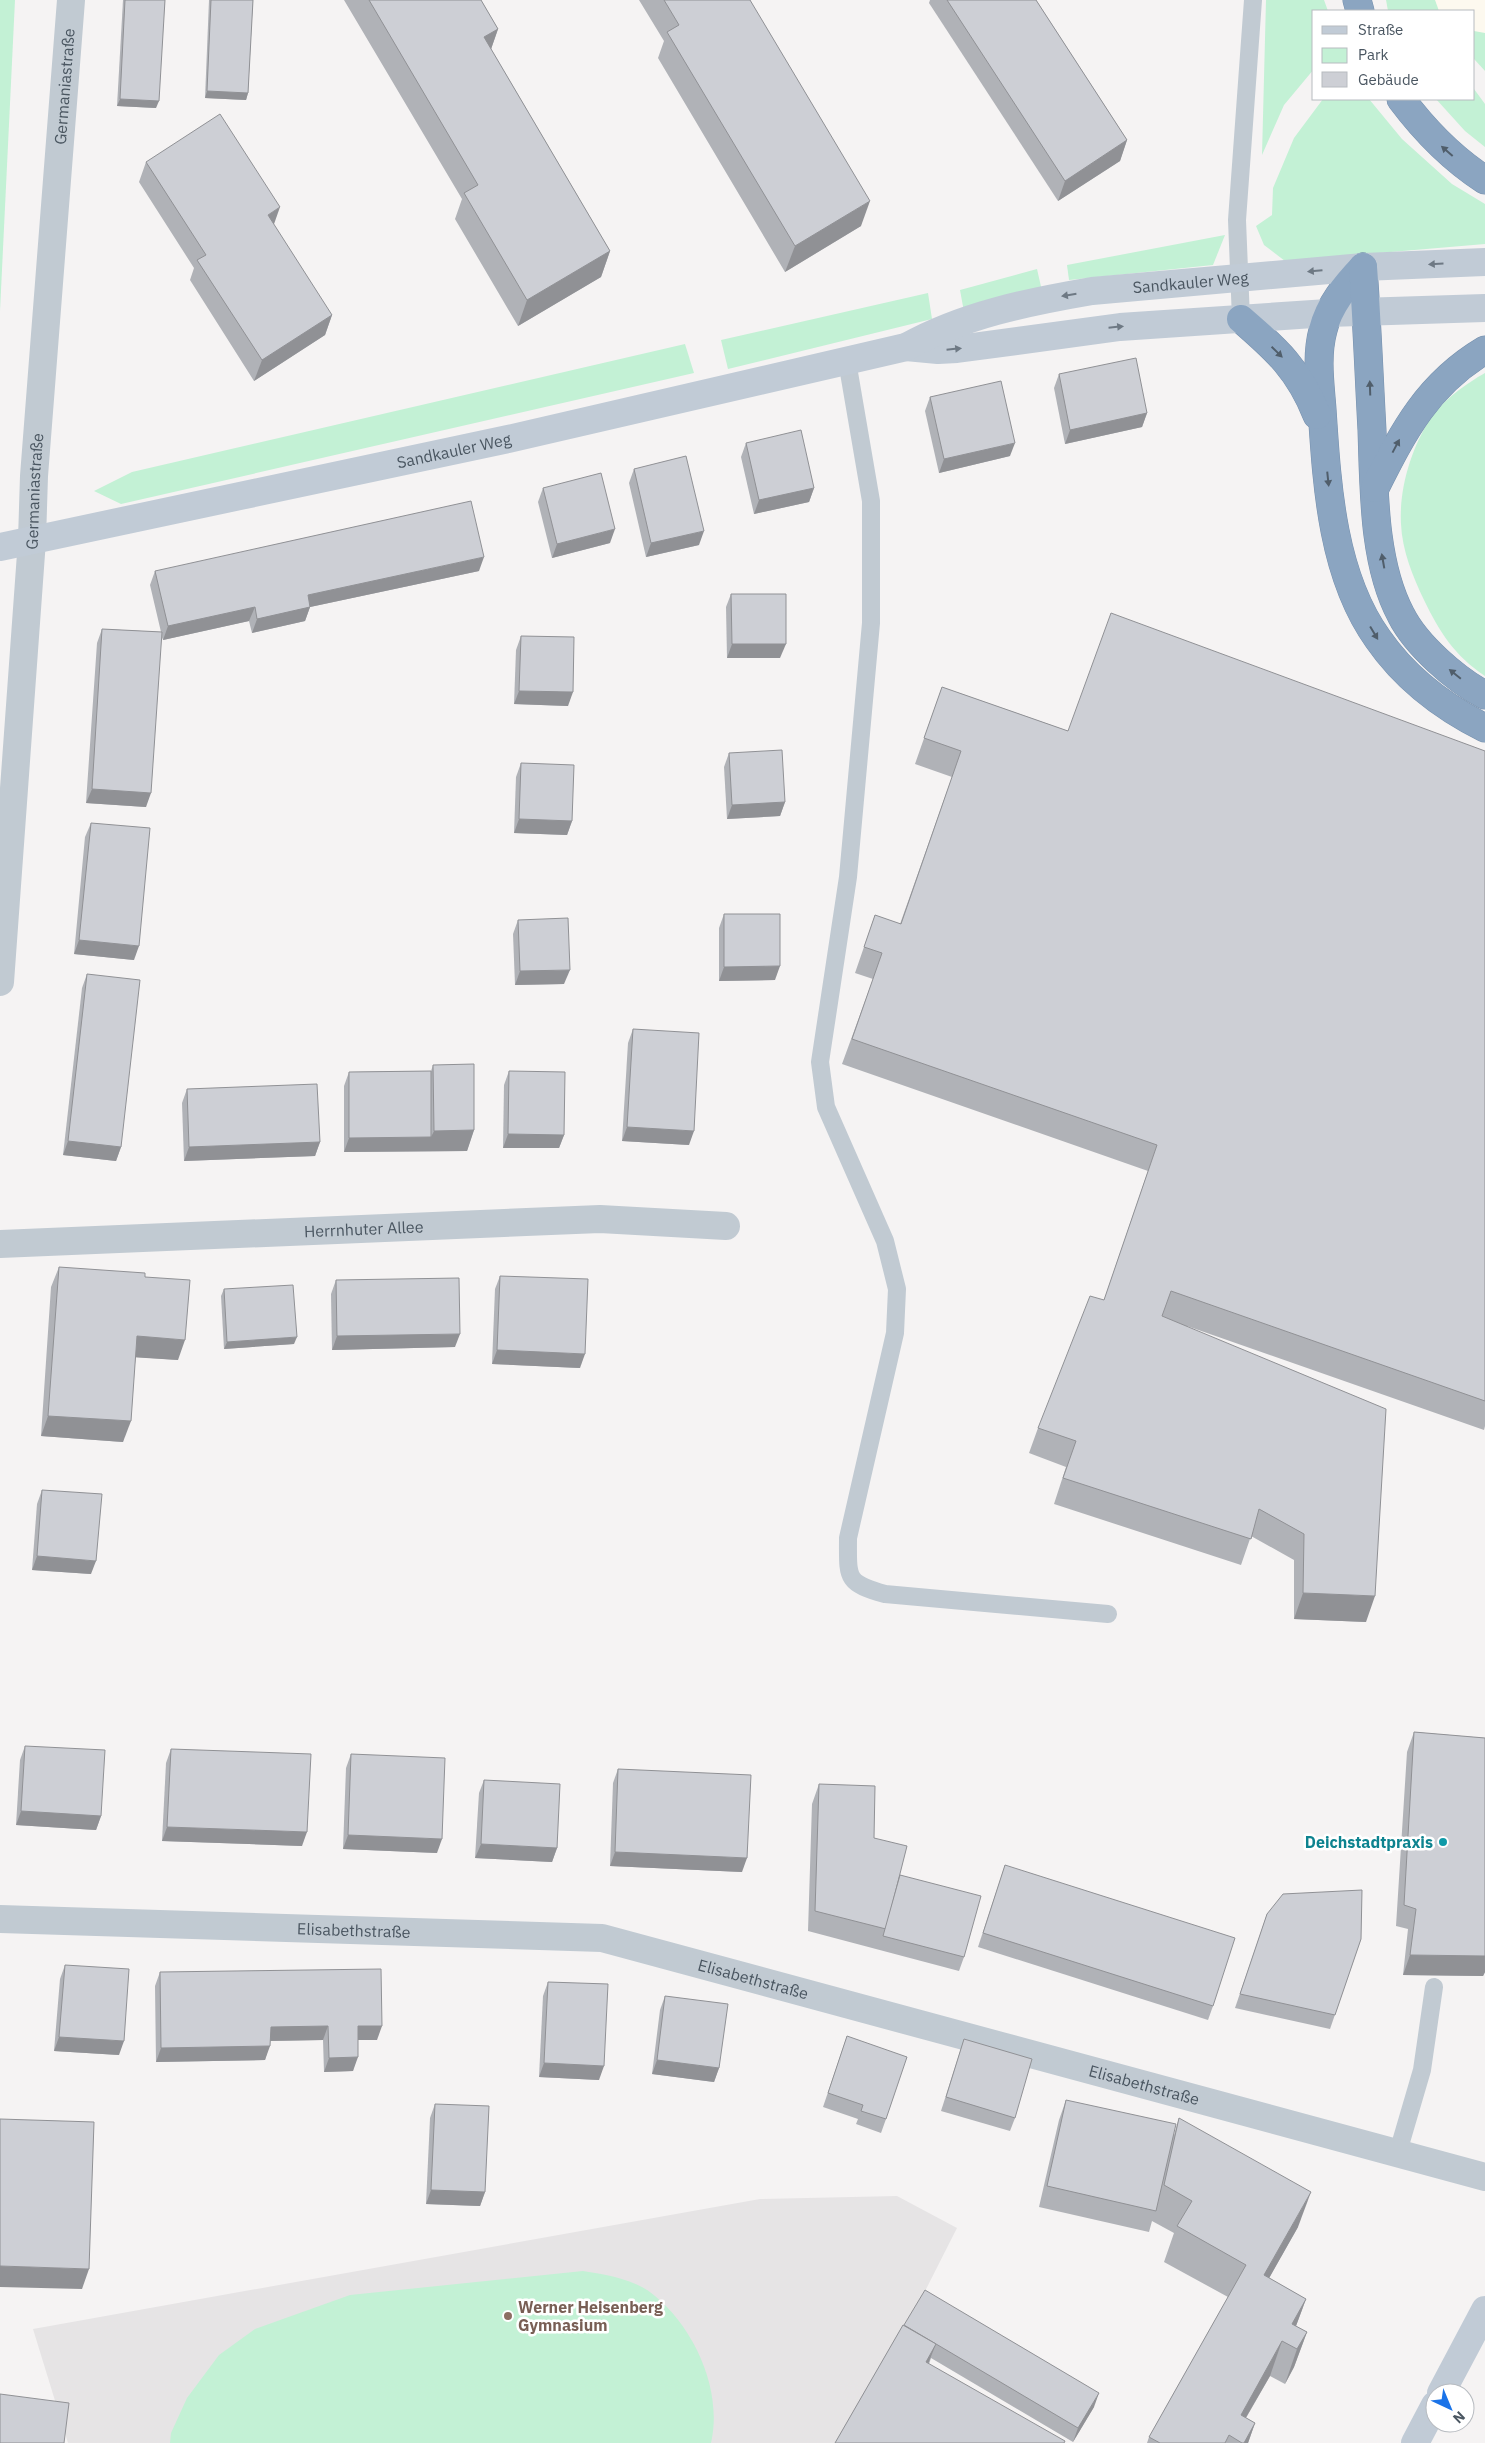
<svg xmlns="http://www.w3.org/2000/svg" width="1485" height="2443" font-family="'IBM Plex Sans',sans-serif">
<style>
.commercial{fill:#fdf9ef}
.education{fill:#e6e4e5}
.green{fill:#c3f1d5}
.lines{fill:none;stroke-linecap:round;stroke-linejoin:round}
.highway-casing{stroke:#7690ad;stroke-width:29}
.lane{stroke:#c1cad2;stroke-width:18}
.street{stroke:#c1cad2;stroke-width:28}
.secondary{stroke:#c1cbd6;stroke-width:28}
.highway{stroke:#8ba5c1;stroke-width:28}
.wall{fill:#b0b2b7}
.shaded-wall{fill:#909195}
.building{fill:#cdcfd5;stroke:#909195}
.oneway{fill:#505e6b}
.oneway2{fill:#6e7984}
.culture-dot{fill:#0f9aa8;stroke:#fff;stroke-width:2}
.education-dot{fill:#8d6e63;stroke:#fff;stroke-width:2}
.labels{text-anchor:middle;stroke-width:5;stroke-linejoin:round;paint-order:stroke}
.street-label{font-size:16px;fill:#4a5661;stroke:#fff}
.culture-label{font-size:16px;font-weight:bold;fill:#0d838f;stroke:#fff;text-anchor:end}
.education-label{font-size:16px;font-weight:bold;fill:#785e54;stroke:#fff;text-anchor:start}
</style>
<rect width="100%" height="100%" fill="#f5f3f3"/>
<!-- commercial -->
<path class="commercial" d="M1386,0H1485V71L1474,59V11H1388Z"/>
<!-- education -->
<path class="education" d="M897,2196L957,2228L919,2303L840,2443H68L33,2329L760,2199Z"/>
<!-- green -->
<g class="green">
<path d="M0,0H15L0,311Z"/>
<path d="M1266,0H1324L1328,11H1314V69L1284,105L1262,155Z"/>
<path d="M1386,0H1435L1439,11H1388Z"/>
<path d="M1474,31L1485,33V71L1474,59Z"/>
<path d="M1474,89L1485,104V147L1465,131L1436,99H1474Z"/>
<path d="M1323,99H1369L1402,139L1452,184L1485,204V244L1285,261L1264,245L1256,226L1272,215L1273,188L1294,138Z"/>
<path d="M1225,235L1213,265L1069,280L1067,265Z"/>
<path d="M1037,269L1042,291L964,312L960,290Z"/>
<path d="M928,293L932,319L728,369L721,340Z"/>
<path d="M685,344L694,373L121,504L94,491L132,472Z"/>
<path d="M1485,373V676C1455,656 1440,633 1424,600C1413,577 1402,550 1401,524C1399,489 1411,449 1430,419C1442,401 1467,383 1485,373Z"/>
<path d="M583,2271C607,2275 636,2279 655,2296C695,2329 723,2391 711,2443H170L171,2433L187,2398L219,2355L255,2329L350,2295Z"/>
</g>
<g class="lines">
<!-- highway casing -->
<g class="highway-casing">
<g id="highway">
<path d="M1357,0L1360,11"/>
<path d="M1401,99C1425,131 1451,158 1485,180"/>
<path d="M1363,267C1346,285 1329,305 1323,330C1316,356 1320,383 1322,409C1327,486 1332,575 1378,639C1405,678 1443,707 1485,728"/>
<path d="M1363,267C1367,321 1369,376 1372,430C1374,488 1373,563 1401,615C1416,645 1456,680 1485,695"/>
<path d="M1241,319C1277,350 1299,370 1317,415"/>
<path d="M1375,488C1404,430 1428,384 1485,350"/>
</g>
</g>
<!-- lane -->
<g class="lane">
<path d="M1241,319L1237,220L1253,0"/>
<path d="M847,361L871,501V623L848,877L820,1062L826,1107L885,1241L897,1289L895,1333L848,1538C848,1578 845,1583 885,1594L1108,1614"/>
<path d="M1398,2152L1422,2070L1434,1987"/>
</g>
<!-- street -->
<g class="street">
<path id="s1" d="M0,982L32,540L34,476L71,0"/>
<path id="s2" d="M0,1244L600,1219L726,1226"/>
<path id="s3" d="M0,1919L602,1938L1485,2177"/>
</g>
<!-- secondary -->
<g class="secondary">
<path d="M906,347L938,350L957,349L1120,327L1328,313L1485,308"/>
<path id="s4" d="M0,547L508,439L906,347C963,315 1028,302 1092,291L1363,267L1485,262"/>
<path d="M1441,2393L1485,2310"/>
<path d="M1415,2443L1435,2405"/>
</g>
<!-- highway -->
<use href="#highway" class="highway"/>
</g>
<!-- wall -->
<g class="wall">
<path d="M123,0H165L156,108L117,106Z"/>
<path d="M209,0H253L248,93L246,100L205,98Z"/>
<path d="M344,0H481L498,29L491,49L610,251L601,277L518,326L455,219L462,199Z"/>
<path d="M639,0H750L861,226L785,272L658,58L664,41Z"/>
<path d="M930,0H1036L1127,140L1120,161L1058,201L929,3Z"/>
<path d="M146,162L332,315L325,335L254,381L190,280L194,268L139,182Z"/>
<path d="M1059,374L1147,413L1142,427L1065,444L1054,388Z"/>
<path d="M930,397L1010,456L939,473L925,411Z"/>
<path d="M746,443L814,488L809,502L754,514L741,457Z"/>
<path d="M634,469L699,545L646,557L629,483Z"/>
<path d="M543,488L610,543L552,558L538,502Z"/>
<path d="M155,571H479L310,607L305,621L252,633L249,621L163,640L161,635L146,807L86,803L97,643L102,629L161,632L150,585Z"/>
<path d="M731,594L780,658H727L726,607Z"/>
<path d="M521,636L568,706L514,704L516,650Z"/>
<path d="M942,687L1068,731L1485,751V1426L1484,1430L1187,1326L1366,1622L1294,1619V1560L1251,1536L1241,1565L1054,1504L1066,1467L1029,1453L1038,1428L1104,1300L1148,1171L842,1064L873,979L855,973L875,915L900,924L952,777L915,764Z"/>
<path d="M729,753L785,802L780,816L727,819L724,767Z"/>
<path d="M521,763L572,821L567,835L514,833L516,777Z"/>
<path d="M91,823L134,960L74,954L85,837Z"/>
<path d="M724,914L775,980L719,981V928Z"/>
<path d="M518,920L564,984L515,985L513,934Z"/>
<path d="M87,974L121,1147L116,1161L63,1155L82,988Z"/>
<path d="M633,1029L689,1145L622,1141L628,1043Z"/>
<path d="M433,1065L474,1130L467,1151L344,1152V1086L349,1072L431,1071Z"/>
<path d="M509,1071L564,1135L559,1148H503L504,1085Z"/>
<path d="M187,1089L320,1142L315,1156L184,1161L182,1103Z"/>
<path d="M59,1267L145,1277L178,1360L136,1357L123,1442L41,1436L51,1287Z"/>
<path d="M500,1276L580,1368L492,1364L495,1289Z"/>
<path d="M336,1280L455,1347L332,1350L331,1294Z"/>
<path d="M224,1289L294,1344L224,1349L221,1296Z"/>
<path d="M42,1490L91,1574L32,1570L37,1504Z"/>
<path d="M1414,1732L1485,1738V1972L1483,1976L1403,1975L1408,1929L1396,1926L1407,1752Z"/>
<path d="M25,1746L101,1816L96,1830L16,1825L20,1760Z"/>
<path d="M171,1749L302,1846L162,1841L166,1763Z"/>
<path d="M351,1754L437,1853L343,1849L346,1768Z"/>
<path d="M618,1769L742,1872L610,1866L613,1783Z"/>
<path d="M484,1780L557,1848L552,1862L475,1858L479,1793Z"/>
<path d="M819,1784L874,1838L900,1875L964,1957L959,1971L808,1931L812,1804Z"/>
<path d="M1005,1865L1213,2006L1208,2020L978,1947Z"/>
<path d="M1267,1914L1361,1939L1330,2029L1235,2008Z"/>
<path d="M65,1965L119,2055L54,2051L60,1979Z"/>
<path d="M160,1972L377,2040H358L353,2071L324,2072L323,2040L270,2041L265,2060L156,2062L155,1986Z"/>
<path d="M548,1982L599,2080L539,2077L543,1996Z"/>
<path d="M665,1996L719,2068L714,2082L652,2074L660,2010Z"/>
<path d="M847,2036L886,2119L881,2133L856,2124L858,2119L823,2107Z"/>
<path d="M964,2039L1015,2118L1010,2131L941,2111Z"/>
<path d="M1066,2100L1174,2135L1179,2118L1298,2227L1269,2278L1306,2299L1296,2326L1307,2332L1294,2367L1285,2384L1270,2376L1246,2418L1255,2423L1248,2443H1147L1149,2437L1228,2297L1164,2262L1174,2233L1152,2221L1149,2232L1039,2207L1059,2120Z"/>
<path d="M435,2104L485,2192L480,2206L426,2204L430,2118Z"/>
<path d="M903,2325L1094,2407L1073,2442L931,2358L929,2364L835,2443Z"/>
</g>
<!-- shaded-wall -->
<g class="shaded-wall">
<path d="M498,29L489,55L484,37Z"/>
<path d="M207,91L248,93L246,100L205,98Z"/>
<path d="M120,99L159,101L156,108L117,106Z"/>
<path d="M1127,140L1120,161L1058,201L1065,181Z"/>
<path d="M870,201L861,226L785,272L795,246Z"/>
<path d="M280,207L273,227L268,215Z"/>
<path d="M610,251L601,277L518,326L527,300Z"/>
<path d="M332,315L325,335L254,381L262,360Z"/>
<path d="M1147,413L1142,427L1065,444L1070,430Z"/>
<path d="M1015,443L1010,456L939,473L944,459Z"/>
<path d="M814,488L809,502L754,514L759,500Z"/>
<path d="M615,529L610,543L552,558L557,544Z"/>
<path d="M704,531L699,545L646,557L651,543Z"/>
<path d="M484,557L479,571L310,607L305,621L252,633L257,619L308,595Z"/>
<path d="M255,607L249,621L163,640L168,626Z"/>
<path d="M732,644H786L780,658H727Z"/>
<path d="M519,691L573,692L568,706L514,704Z"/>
<path d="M92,789L151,793L146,807L86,803Z"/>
<path d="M785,802L780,816L727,819L732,805Z"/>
<path d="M519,819L572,821L567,835L514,833Z"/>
<path d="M79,940L139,946L134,960L74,954Z"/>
<path d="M780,966L775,980L719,981L724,967Z"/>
<path d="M570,970L564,984L515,985L520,971Z"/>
<path d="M627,1127L694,1131L689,1145L622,1141Z"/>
<path d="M474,1130L467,1151L344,1152L349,1138L431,1137L434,1131Z"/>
<path d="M508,1134L564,1135L559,1148H503Z"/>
<path d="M68,1141L121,1147L116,1161L63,1155Z"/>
<path d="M320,1142L315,1156L184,1161L189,1147Z"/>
<path d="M460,1334L455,1347L332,1350L337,1336Z"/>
<path d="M137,1336L185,1340L178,1360L130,1357Z"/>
<path d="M297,1337L294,1344L224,1349L227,1342Z"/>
<path d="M497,1350L585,1354L580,1368L492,1364Z"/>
<path d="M48,1416L131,1421L123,1442L41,1436Z"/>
<path d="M37,1556L96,1561L91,1574L32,1570Z"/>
<path d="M1303,1593L1375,1596L1366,1622L1294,1619Z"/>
<path d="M21,1811L101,1816L96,1830L16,1825Z"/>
<path d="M167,1827L307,1832L302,1846L162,1841Z"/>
<path d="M348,1835L442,1839L437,1853L343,1849Z"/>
<path d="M481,1844L557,1848L552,1862L475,1858Z"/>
<path d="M615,1852L747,1858L742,1872L610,1866Z"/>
<path d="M1410,1955L1485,1956V1972L1483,1976L1403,1975Z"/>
<path d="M328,2026L323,2040L266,2041L271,2027Z"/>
<path d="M358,2026H382L377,2040H353Z"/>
<path d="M59,2037L124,2041L119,2055L54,2051Z"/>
<path d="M270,2046L265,2060L156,2062L161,2048Z"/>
<path d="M358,2057L353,2071L324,2072L329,2058Z"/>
<path d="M657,2060L719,2068L714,2082L652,2074Z"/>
<path d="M544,2063L604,2066L599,2080L539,2077Z"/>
<path d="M431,2190L485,2192L480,2206L426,2204Z"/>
<path d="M1311,2192L1298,2227L1251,2310L1264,2275Z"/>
<path d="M0,2266L89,2269L82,2289L0,2287Z"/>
<path d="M1306,2299L1293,2334L1292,2324Z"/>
<path d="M1307,2332L1294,2367L1285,2384L1297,2349Z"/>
<path d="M1282,2341L1270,2376L1234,2438L1241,2415Z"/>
<path d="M936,2344L926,2369V2362Z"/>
<path d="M1099,2393L1094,2407L1073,2442L1078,2428Z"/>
<path d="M1255,2423L1248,2443H1244Z"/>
</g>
<!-- building -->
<g class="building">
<path d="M125,0H165L159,101L120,99Z"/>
<path d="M211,0H253L248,93L207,91Z"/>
<path d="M369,0H481L498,29L484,37L610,251L527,300L464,193L478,185Z"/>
<path d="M664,0H750L870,201L795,246L667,32L679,25Z"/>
<path d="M947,0H1036L1127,140L1065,181Z"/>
<path d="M220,114L280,207L268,215L332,315L262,360L197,260L206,255L146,162Z"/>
<path d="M1136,358L1147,413L1070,430L1059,374Z"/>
<path d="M1001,381L1015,443L944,459L930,397Z"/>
<path d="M801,430L814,488L759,500L746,443Z"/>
<path d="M686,456L704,531L651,543L634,469Z"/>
<path d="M601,473L615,529L557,544L543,488Z"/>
<path d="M471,501L484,557L308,595L310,607L257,619L255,607L168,626L155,571Z"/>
<path d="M731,594H786V644H732Z"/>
<path d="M1111,613L1485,751V1401L1171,1291L1162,1316L1386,1409L1375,1596L1303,1593L1304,1534L1259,1509L1251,1539L1063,1478L1076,1441L1038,1428L1090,1296L1104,1300L1157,1145L852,1039L882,953L864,947L875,915L901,924L961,751L924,738L942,687L1068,731Z"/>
<path d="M102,629L162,632L151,793L92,789Z"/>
<path d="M521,636L574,637L573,692L519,691Z"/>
<path d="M782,750L785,802L732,805L729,753Z"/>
<path d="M521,763L574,765L572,821L519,819Z"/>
<path d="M91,823L150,828L139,946L79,940Z"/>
<path d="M724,914H780V966L724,967Z"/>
<path d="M568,918L570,970L520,971L518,920Z"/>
<path d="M87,974L140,980L121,1147L68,1141Z"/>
<path d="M633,1029L699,1033L694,1131L627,1127Z"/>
<path d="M474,1064V1130L434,1131L433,1065Z"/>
<path d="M431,1071V1137L349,1138V1072Z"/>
<path d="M509,1071L565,1072L564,1135L508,1134Z"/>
<path d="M317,1084L320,1142L189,1147L187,1089Z"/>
<path d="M59,1267L145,1273V1277L190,1280L185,1340L137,1336L131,1421L48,1416Z"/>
<path d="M500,1276L588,1279L585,1354L497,1350Z"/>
<path d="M459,1278L460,1334L337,1336L336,1280Z"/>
<path d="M293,1285L297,1337L227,1342L224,1289Z"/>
<path d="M42,1490L102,1494L96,1561L37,1556Z"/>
<path d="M1414,1732L1485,1738V1956L1410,1955L1416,1909L1404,1905Z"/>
<path d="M25,1746L105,1750L101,1816L21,1811Z"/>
<path d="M171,1749L311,1754L307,1832L167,1827Z"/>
<path d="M351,1754L445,1758L442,1839L348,1835Z"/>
<path d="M618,1769L751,1775L747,1858L615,1852Z"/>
<path d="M484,1780L560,1784L557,1848L481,1844Z"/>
<path d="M819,1784L875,1786L874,1838L907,1846L886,1929L815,1911Z"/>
<path d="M1005,1865L1235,1938L1213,2006L983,1933Z"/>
<path d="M900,1875L981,1896L964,1957L883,1936Z"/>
<path d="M1362,1890L1361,1939L1335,2015L1240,1994L1267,1914L1283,1894Z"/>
<path d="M65,1965L129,1969L124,2041L59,2037Z"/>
<path d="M381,1969L382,2026H358V2057L329,2058L328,2026L271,2027L270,2046L161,2048L160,1972Z"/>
<path d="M548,1982L608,1984L604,2066L544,2063Z"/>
<path d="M665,1996L728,2004L719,2068L657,2060Z"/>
<path d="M847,2036L907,2057L886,2119L861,2111L863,2105L828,2093Z"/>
<path d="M964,2039L1032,2059L1015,2118L946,2097Z"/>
<path d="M1066,2100L1176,2124L1156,2211L1047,2186Z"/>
<path d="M435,2104L489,2106L485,2192L431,2190Z"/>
<path d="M1179,2118L1311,2192L1264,2275L1306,2299L1292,2324L1307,2332L1297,2349L1282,2341L1241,2415L1255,2423L1244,2443H1242L1229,2435L1225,2443H1160L1149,2437L1246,2265L1177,2226L1192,2201L1164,2185Z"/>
<path d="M0,2119L94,2122L89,2269L0,2266Z"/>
<path d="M925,2290L1099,2393L1078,2428L904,2325Z"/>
<path d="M903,2325L936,2344L926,2362L1065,2441L1064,2443H835Z"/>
<path d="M0,2394L69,2403L64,2443H0Z"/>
</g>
<!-- one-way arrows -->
<defs><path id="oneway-solid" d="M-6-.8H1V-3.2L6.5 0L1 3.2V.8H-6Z" transform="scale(1.25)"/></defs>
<g class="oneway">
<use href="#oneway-solid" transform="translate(1447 151) rotate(-139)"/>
<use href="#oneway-solid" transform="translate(1277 352) rotate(44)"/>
<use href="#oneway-solid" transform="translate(1370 388) rotate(-92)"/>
<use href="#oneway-solid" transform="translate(1396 446) rotate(-62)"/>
<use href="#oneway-solid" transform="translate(1328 479) rotate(84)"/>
<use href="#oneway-solid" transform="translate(1383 561) rotate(-100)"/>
<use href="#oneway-solid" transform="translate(1374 633) rotate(59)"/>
<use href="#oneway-solid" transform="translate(1455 674) rotate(-141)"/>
</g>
<g class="oneway2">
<use href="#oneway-solid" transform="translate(1436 264) rotate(177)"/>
<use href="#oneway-solid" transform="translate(1315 271) rotate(175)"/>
<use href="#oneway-solid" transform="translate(1069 295) rotate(171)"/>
<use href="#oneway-solid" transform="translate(1116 327) rotate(-6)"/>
<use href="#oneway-solid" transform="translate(954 349) rotate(-6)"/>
</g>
<!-- markers -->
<circle class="culture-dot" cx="1443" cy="1842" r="5"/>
<circle class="education-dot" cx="508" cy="2316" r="5"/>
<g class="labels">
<!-- street labels -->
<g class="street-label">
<text dy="6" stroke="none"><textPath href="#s1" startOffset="898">Germaniastraße</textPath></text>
<text dy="6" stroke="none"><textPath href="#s4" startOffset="1222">Sandkauler Weg</textPath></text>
<text dy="6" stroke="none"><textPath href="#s4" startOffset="464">Sandkauler Weg</textPath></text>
<text dy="6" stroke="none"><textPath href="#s1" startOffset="492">Germaniastraße</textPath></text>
<text dy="6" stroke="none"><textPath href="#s2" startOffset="364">Herrnhuter Allee</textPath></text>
<text dy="6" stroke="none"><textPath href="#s3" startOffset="354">Elisabethstraße</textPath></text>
<text dy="6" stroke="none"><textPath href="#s3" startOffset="759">Elisabethstraße</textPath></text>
<text dy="6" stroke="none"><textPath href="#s3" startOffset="1164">Elisabethstraße</textPath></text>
</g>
<!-- culture labels -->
<g class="culture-label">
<text x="1433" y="1848">Deichstadtpraxis</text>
</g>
<!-- education labels -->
<g class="education-label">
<text x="518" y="2313">Werner Heisenberg<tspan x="518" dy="18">Gymnasium</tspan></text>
</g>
</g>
<!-- legend -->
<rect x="1312" y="10" width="162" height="90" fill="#ffffff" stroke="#b7bbc0"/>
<rect x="1322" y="26" width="25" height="8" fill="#c1cbd6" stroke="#b7bbc0"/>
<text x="1358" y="35" font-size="15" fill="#4a5661">Straße</text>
<rect x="1322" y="48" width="25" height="15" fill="#c3f1d5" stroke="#b7bbc0"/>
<text x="1358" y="60" font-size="15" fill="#4a5661">Park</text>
<rect x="1322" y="72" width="25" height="15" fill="#cdcfd5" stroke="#b7bbc0"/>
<text x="1358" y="85" font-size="15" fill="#4a5661">Gebäude</text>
<!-- north arrow -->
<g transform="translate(1450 2408) rotate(136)"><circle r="24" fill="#ffffff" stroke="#b7bbc0"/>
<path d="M0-4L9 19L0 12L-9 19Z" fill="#1a73e8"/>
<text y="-8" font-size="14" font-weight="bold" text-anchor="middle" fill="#4a5661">N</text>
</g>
</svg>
